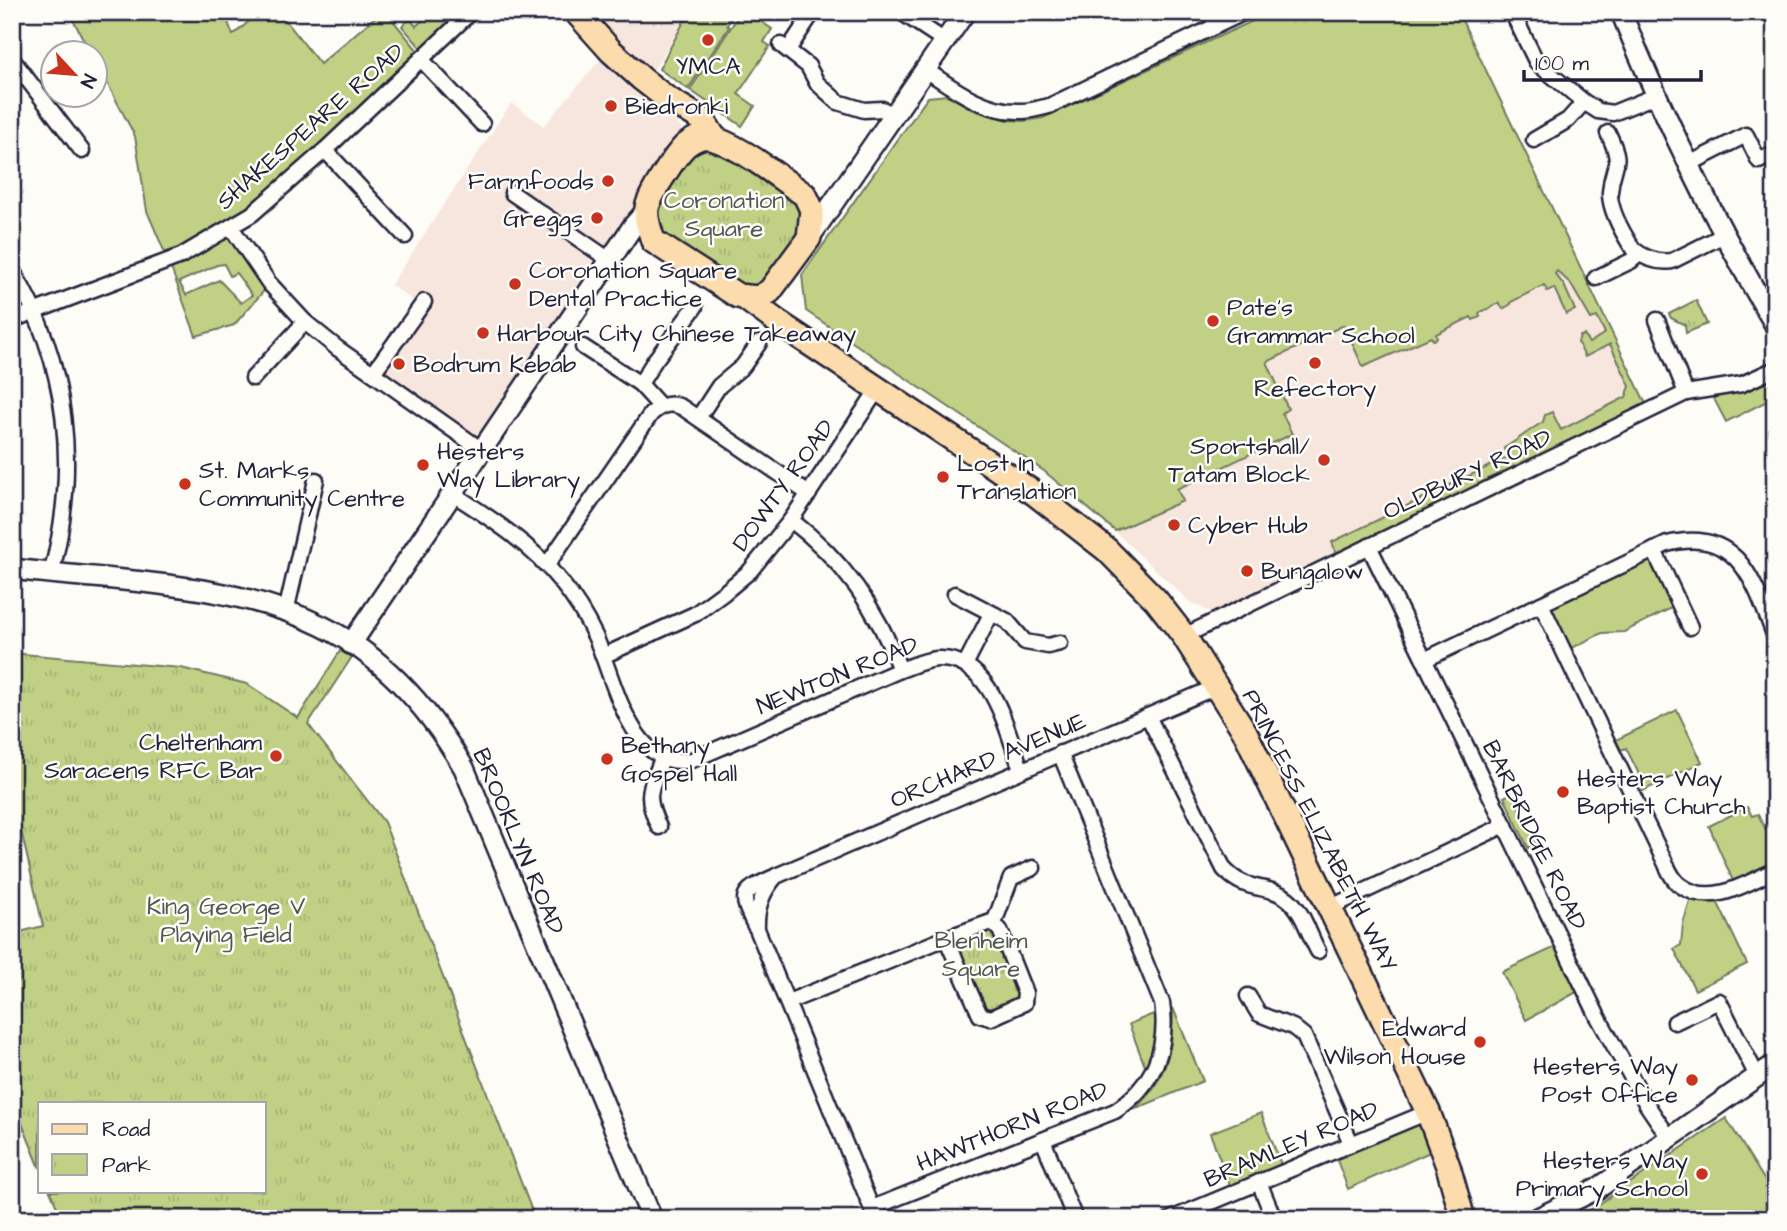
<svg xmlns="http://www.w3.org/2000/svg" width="1787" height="1231" font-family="'Architects Daughter',sans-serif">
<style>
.built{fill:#f7e6dd}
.grass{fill:#c0d186;stroke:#717a60;stroke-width:2;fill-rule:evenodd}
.park{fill:url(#park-tufts);stroke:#717a60;stroke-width:2}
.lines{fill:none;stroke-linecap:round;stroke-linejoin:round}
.street-casing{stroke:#22223b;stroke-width:19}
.secondary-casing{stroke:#22223b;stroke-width:24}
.primary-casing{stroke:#22223b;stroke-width:28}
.street{stroke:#fdfcf7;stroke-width:14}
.secondary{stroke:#fdfcf7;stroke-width:19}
.primary{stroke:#fcdcac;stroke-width:23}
.poi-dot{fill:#c8321e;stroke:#fdfcf7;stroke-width:2.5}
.labels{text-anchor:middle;stroke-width:5;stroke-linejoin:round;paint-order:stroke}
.poi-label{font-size:24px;fill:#22223b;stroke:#fdfcf7;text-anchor:start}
.street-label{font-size:24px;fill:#22223b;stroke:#fdfcf7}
.park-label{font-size:24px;fill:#515752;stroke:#fdfcf7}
</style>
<defs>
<pattern id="park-tufts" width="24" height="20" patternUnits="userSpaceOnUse" patternTransform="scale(1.75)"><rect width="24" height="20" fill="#c0d186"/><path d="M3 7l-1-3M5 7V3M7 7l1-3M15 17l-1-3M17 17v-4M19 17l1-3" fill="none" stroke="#a5b375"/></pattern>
</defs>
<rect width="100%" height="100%" fill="#fdfcf7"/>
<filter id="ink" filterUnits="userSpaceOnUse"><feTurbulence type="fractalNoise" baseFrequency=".0143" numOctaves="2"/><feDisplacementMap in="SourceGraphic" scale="14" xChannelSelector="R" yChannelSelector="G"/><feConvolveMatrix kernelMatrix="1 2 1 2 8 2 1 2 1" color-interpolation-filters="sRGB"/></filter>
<g filter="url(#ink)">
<!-- built -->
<g class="built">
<path d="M578,12H689L643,88L682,128L676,143L601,261L478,440L380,371L425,309L391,285L511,103L544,126L599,61Z"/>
<path d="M1272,12H1458L1647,406L1212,613L1190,602L1094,512L1044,471L806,311L802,275L928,97L947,95L974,110L1008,120L1025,121L1043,118Z"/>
</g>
<!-- grass -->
<g class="grass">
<path d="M69,12H224L233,35L260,12H279L320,64L381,12H386L423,57L231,226L270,284L234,325L196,336L168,260L147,211L135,136L95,60L94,52H90ZM224,264L230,276L236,273L252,295L241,303L219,280L186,295L179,282L217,265Z"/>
<path d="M432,12H471L426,54L402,26L410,19L416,26Z"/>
<path d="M689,12H735L727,25L729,27L688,89L659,69Z"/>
<path d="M741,12H747L772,29L764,42L770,46L738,94L755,106L742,126L690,90Z"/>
<path d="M1272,12H1458L1647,406L1336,553L1332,542L1508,457L1504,448C1518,440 1529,430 1543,422L1545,415L1552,412L1561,430L1626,397L1630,386L1610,344L1585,357L1578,343L1580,336L1584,335L1589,343L1605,333L1597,317L1591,319L1570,283L1557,271L1555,274L1564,285L1575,310L1566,314L1554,288L1547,291L1544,285L1511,302V304L1503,309L1499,303L1479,313L1480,317L1473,320L1471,317L1436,334L1437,338L1433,340L1431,337L1363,367L1344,325L1267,362L1288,409L1282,413L1292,434L1177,489L1183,501L1115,531L1044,471L806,311L802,275L928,97L947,95L974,110L1008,120L1025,121L1043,118Z"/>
<path d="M1775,375V397L1726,422L1713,397L1740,392Z"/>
<path d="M1654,550L1679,604L1624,632L1602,633L1564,652L1541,604Z"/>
<path d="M1677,710L1702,762L1641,792L1636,781L1641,778L1626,748L1621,750L1616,740Z"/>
<path d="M1512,793L1536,844L1528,848L1504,797Z"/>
<path d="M1747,807L1752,816L1758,814L1775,848V870L1736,888L1709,826Z"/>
<path d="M1693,892L1714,895L1747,964L1695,990L1674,949L1681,945L1683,924Z"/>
<path d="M1562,944L1584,988L1526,1020L1502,972Z"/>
<path d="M1173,1008L1203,1081L1135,1109C1167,1079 1173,1050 1173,1008Z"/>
<path d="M1156,1013C1159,1034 1154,1050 1146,1069L1129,1024Z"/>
<path d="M1428,1112L1441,1147L1348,1189L1333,1150Z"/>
<path d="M1261,1113L1284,1172L1233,1193L1210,1133Z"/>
<path d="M1726,1118L1775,1197V1219H1577Z"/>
</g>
<!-- park -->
<g class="park">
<path d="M704,143L713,144L799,198L806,221L766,285L751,291L656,231L657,203L689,155Z"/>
<path d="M1696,300L1707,324L1686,333L1685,325L1671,318L1669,314Z"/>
<path d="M340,651L352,657L308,724L384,822L535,1219H62L50,1191H264V1103H40V1168L12,1099V934L43,926L21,830L12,825V653L181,668L247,684L298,718Z"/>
<path d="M991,922L1026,997L987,1018L946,938Z"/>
</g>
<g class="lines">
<!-- street casing -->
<g class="street-casing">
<g id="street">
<path d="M901,12L945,41"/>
<path d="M1210,12L1216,26"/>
<path d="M1512,12L1537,63L1584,102L1598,111L1613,113L1655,96"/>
<path d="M781,45L808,66L817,83L838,102L864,110L882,109L895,116"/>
<path d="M788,50L813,12"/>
<path d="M12,59L82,151"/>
<path d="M421,59L482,124"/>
<path d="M926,70C954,89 986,113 1022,111C1031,111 1040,108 1049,106L1245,12"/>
<path d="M1608,133C1625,168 1612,161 1610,192C1609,210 1624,235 1633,249C1644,258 1657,263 1672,261L1724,235"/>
<path d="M1534,140L1568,120L1584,102"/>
<path d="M325,150L405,236"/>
<path d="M1689,164L1746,135L1759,161L1775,153"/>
<path d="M512,193L611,261"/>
<path d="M231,227L269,283L305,322L337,348L483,451"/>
<path d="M12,270C69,362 79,470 51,574"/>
<path d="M1596,278L1631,261L1639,254"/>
<path d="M12,320L181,256L252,214L325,150L471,12"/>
<path d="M1657,320L1686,393"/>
<path d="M583,347L640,384"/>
<path d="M373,373L424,302"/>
<path d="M253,378L305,322"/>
<path d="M660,406L640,384L655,360L695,307"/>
<path d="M698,418L719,386L743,366L759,343"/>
<path d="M453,494C492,519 532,545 561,582C574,598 586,617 595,636C614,677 630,772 692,760L900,670C912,666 924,660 937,659C992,656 1006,729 1021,769"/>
<path d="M791,520C843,560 878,609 900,670"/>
<path d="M1369,546L1598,1017L1647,1105L1670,1139"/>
<path d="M1654,550L1690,627"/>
<path d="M547,565L651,414C661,405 671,401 683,408L809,494"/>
<path d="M955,594L1007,621L1025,642L1048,646L1060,643"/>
<path d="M1541,604L1662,856C1667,865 1671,879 1680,885C1710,908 1747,883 1775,870"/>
<path d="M286,612L316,480"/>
<path d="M1184,636L1686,393L1742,384L1775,369"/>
<path d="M603,656L695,614L725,592L750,571L791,520L878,389"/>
<path d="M1424,660L1667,544C1740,526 1754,583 1775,637"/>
<path d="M965,665L991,614"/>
<path d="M1148,716L1224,869C1247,894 1268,883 1288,899C1303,911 1309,935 1318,951"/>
<path d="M659,827C643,793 651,789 663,756"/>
<path d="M1331,907L1505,825"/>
<path d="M994,923L1011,878L1033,868"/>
<path d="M755,926C740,895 739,893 772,878"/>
<path d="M1248,996L1259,1014L1293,1027L1304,1036L1351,1143"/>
<path d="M788,1002L946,938L991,922L1000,930L1025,993L1024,1003L991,1018L980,1015L946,938"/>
<path d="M1675,1022L1719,1001L1757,1076"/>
<path d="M1043,1140L1075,1219"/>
<path d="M1259,1182L1274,1219"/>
<path d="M872,1208L1115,1111C1153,1086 1169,1048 1162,1003L1060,753"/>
<path d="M876,1219L757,929C756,908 762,892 776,876L1218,686"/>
<path d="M1171,1219L1428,1112"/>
</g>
</g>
<!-- secondary casing -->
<g class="secondary-casing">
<g id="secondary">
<path d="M1621,12C1665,120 1716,225 1775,325"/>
<path d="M809,238L965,12"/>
<path d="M12,569C111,581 231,581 322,626C383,656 430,710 464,768L652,1219"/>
<path d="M351,644L633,226L647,210"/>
<path d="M1536,1219L1597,1189L1775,1064"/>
</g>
</g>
<!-- primary casing -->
<g class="primary-casing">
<g id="primary">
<path d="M576,12L611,51L642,79L665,97L703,120L715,139"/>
<path d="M705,136C741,145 775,175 805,195L812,210L809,238L770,291L758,298L738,296L653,241C650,230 645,219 647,208C650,194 675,156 685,146C692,140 697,138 705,136Z"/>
<path d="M745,298L779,323L1034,493L1107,550L1156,600L1184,636L1245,732L1428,1112L1448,1166L1463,1219"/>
</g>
</g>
<!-- street -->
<use href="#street" class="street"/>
<!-- secondary -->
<use href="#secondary" class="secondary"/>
<!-- primary -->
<use href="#primary" class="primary"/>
</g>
</g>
<!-- markers -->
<g class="poi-dot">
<circle cx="708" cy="40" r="7"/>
<circle cx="611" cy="106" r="7"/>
<circle cx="608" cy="181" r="7"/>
<circle cx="597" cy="218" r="7"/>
<circle cx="515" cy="284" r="7"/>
<circle cx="1213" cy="321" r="7"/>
<circle cx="483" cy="333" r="7"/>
<circle cx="1315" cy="363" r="7"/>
<circle cx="399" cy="364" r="7"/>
<circle cx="1324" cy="460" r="7"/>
<circle cx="423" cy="465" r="7"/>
<circle cx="943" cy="477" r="7"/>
<circle cx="185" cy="484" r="7"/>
<circle cx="1174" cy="525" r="7"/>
<circle cx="1247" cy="571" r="7"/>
<circle cx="276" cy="756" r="7"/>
<circle cx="607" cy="759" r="7"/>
<circle cx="1563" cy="792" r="7"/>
<circle cx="1480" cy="1042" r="7"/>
<circle cx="1692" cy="1080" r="7"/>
<circle cx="1702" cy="1174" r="7"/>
</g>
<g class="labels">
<!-- poi labels -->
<g class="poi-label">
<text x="708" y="74" text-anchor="middle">YMCA</text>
<text x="625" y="114">Biedronki</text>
<text x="594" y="189" text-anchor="end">Farmfoods</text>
<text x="583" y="226" text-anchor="end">Greggs</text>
<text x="529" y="278">Coronation Square<tspan x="529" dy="28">Dental Practice</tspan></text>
<text x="1227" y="315">Pate's<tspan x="1227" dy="28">Grammar School</tspan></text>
<text x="497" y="341">Harbour City Chinese Takeaway</text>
<text x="413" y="372">Bodrum Kebab</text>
<text x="1315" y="396" text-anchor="middle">Refectory</text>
<text x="1310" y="454" text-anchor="end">Sportshall/<tspan x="1310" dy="28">Tatam Block</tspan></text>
<text x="437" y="459">Hesters<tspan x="437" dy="28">Way Library</tspan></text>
<text x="957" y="471">Lost In<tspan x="957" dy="28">Translation</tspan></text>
<text x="199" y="478">St. Marks<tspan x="199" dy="28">Community Centre</tspan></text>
<text x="1188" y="533">Cyber Hub</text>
<text x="1261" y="579">Bungalow</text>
<text x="262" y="750" text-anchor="end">Cheltenham<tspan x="262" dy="28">Saracens RFC Bar</tspan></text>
<text x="621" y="753">Bethany<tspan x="621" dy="28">Gospel Hall</tspan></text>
<text x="1577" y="786">Hesters Way<tspan x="1577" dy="28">Baptist Church</tspan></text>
<text x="1466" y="1036" text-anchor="end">Edward<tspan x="1466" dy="28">Wilson House</tspan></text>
<text x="1678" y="1074" text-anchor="end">Hesters Way<tspan x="1678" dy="28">Post Office</tspan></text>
<text x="1688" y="1168" text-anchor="end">Hesters Way<tspan x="1688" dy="28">Primary School</tspan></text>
</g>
<!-- street labels -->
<g class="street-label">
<text transform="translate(310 126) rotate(-41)" y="8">SHAKESPEARE ROAD</text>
<text transform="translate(1467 474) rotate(-25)" y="8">OLDBURY ROAD</text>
<text transform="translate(783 485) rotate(-54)" y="8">DOWTY ROAD</text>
<text transform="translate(837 675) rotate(-22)" y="8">NEWTON ROAD</text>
<text transform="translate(988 760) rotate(-23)" y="8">ORCHARD AVENUE</text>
<text transform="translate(1320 830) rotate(63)" y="8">PRINCESS ELIZABETH WAY</text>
<text transform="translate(1535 835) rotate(64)" y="8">BARBRIDGE ROAD</text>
<text transform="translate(519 841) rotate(67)" y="8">BROOKLYN ROAD</text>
<text transform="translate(1012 1126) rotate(-22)" y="8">HAWTHORN ROAD</text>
<text transform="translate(1291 1144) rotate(-23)" y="8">BRAMLEY ROAD</text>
</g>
<!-- park labels -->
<g class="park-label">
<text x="724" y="208">Coronation<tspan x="724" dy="28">Square</tspan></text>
<text x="226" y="914">King George V<tspan x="226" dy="28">Playing Field</tspan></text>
<text x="981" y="948">Blenheim<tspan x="981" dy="28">Square</tspan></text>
</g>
</g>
<!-- margin -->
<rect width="1787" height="1231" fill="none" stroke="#fdfcf7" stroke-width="42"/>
<rect x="21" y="21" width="1745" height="1189" fill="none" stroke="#22223b" stroke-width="2.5" filter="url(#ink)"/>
<!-- legend -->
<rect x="38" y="1102" width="228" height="91" fill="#fdfcf7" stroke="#a5a5ac" stroke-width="2"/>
<rect x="52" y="1124" width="35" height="10" fill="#fcdcac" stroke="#a5a5ac" stroke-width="2"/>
<text x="102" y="1136" font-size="21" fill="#22223b">Road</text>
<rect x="52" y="1154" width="35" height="21" fill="url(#park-tufts)" stroke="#a5a5ac" stroke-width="2"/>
<text x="102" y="1172" font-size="21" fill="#22223b">Park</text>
<!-- north arrow -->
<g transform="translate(74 74) rotate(116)"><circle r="33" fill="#fdfcf7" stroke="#a5a5ac" stroke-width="2"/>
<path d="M0-5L12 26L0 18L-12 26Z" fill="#c8321e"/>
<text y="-10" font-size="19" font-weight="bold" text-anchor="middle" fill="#22223b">N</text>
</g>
<!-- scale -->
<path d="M1524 70v10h177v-10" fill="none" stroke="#22223b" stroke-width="3.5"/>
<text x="1535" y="70" font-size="21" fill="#22223b" stroke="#fdfcf7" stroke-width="5" paint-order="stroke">100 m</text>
</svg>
